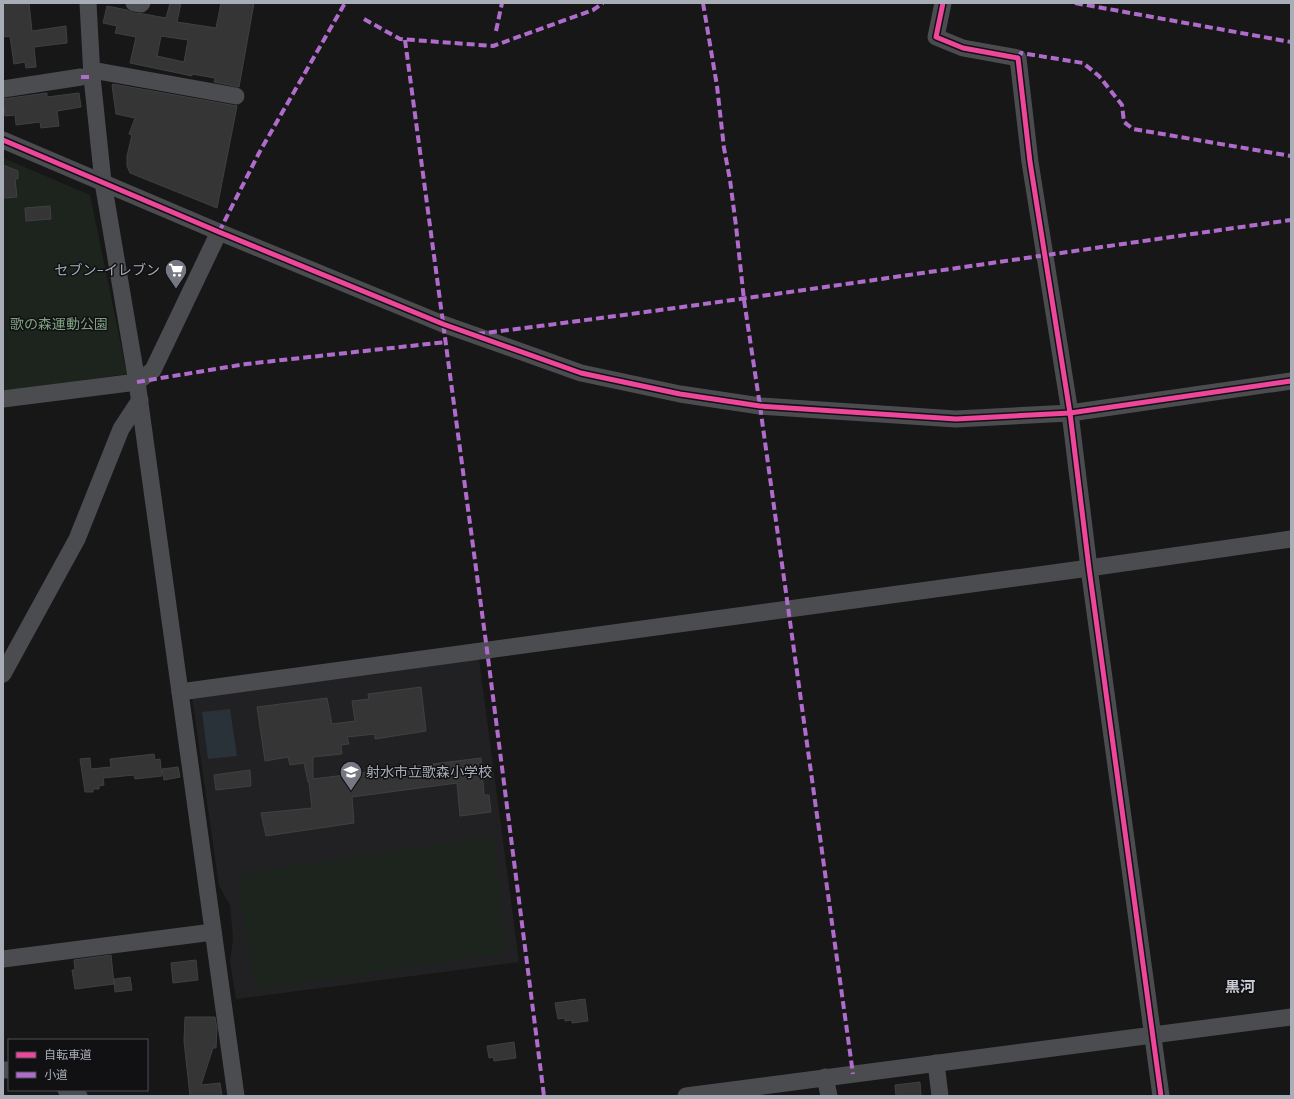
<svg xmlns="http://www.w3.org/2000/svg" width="1294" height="1099" font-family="'DM Sans','Noto Sans JP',sans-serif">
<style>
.built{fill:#212123}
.green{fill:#1d241e}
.water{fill:#2a3239}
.building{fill:#353536;stroke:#3f4043;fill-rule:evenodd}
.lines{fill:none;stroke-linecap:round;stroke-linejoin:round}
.minor{stroke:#4b4c50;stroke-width:17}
.quiet{stroke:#b06ccc;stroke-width:4;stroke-dasharray:8 4;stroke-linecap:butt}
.cycleway-casing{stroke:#111113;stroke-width:8}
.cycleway{stroke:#ed469a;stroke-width:5}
.labels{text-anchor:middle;stroke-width:3;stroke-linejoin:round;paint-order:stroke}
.poi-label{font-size:14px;fill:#a8adb8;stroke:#111113;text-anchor:end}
.park-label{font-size:14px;fill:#7fa381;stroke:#111113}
.neighbourhood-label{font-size:15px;font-weight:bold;fill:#c9ccd4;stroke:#111113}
</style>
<rect width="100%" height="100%" fill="#171717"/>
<!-- built -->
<path class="built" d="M479,659L519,962L236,999L230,961L233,939L230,905L219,886L192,697Z"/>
<!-- green -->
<g class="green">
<path d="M3,158L90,195L127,374L3,391Z"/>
<path d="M494,836L506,953L255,990L237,878L245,873Z"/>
</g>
<!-- water -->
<path class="water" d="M230,709L237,756L208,759L202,712Z"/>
<!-- building -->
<g class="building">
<path d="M7,3H29L32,31L66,26L67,43L34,47L36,67L26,68L25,62L14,64L10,36L3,37V5H8Z"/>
<path d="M170,3H181L177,22L216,28L221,3H254L239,87L214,82L215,78L192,74V76L178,73L130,63L136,37L115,33L117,26L103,23L107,6L127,10L133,13L144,14L166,18ZM161,36L188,40L184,62L157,56Z"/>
<path d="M113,84L237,106L217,208L130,173L127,166V156L132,135L129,134L135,118L116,114L112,85Z"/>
<path d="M47,93V97L79,93L81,107L57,111L59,126L41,128L40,122L16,125L15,115L5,116L3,99Z"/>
<path d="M3,165L18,171V179H15L17,197L3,198Z"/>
<path d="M50,206L51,219L26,221L25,208Z"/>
<path d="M421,687L426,731L375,739V734L347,737L349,744L341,745L342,754L313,757V779L481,758L484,795H489L491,812L460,816L457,783L352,797L354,823L266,836L261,813L312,808L309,782H308L304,763L290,765L288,757L265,761L257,707L327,698L332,724L355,721L352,701L369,699L368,694Z"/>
<path d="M154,754L155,760L160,759L162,776L135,779L134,775L103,778L104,785L99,786V789H93V792H85L80,759L90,758L91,769L111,767L110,759Z"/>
<path d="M178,767L180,777L164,780L162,769Z"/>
<path d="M250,770L251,786L216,790L214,775Z"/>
<path d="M111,955L114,984L75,989L72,970H75L74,960Z"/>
<path d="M196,960L198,980L173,983L171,963Z"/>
<path d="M130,977L132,990L115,992L114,979Z"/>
<path d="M585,999L588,1021L572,1023V1020L565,1021V1018L558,1019L555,1003Z"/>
<path d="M185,1017H215L217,1028L216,1048H213L201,1085L220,1083L222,1096H190L184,1041Z"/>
<path d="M514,1042L516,1058L494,1061L493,1057L489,1058L487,1046Z"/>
<path d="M920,1082L921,1096H896L895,1085Z"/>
</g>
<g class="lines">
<!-- minor -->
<g class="minor">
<path d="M88,3L92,77L103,182L137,382L236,1096"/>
<path d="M134,3L141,4L142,3"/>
<path d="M943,3L936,37L963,48L1018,58L1030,162L1070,413L1089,568L1161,1096"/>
<path d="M92,70L236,96"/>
<path d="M3,89L81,77"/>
<path d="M3,140L219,232L443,324L581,373L680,394L760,406L956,419L1070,413L1291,381"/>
<path d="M3,399L137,382L153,370L219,232"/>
<path d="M3,674L77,539L121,429L140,400"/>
<path d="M180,692L1089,568L1291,539"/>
<path d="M3,959L213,932"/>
<path d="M936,1063L940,1096"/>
<path d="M3,1070H9"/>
<path d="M825,1077L829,1096"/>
<path d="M66,1090L79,1096"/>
<path d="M686,1096L1291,1017"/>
</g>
<!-- quiet -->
<g class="quiet">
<path d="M703,3L717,86L724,148L730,180L736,226L744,300L760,406L853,1074"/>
<path d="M1075,3L1291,42"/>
<path d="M364,19L400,39L493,46L593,10L603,3"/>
<path d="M496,31L502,3"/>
<path d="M405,40L487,650L544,1096"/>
<path d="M1018,58L1021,53L1083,63L1099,76L1122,105L1124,122L1133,129L1291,156"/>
<path d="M81,77H92"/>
<path d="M219,232L259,153L345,3"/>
<path d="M477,334C749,300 1020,258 1291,220"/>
<path d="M137,382L246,364L446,342"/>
</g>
<!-- cycleway casing -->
<g class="cycleway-casing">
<g id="cycleway">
<path d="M943,3L936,37L963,48L1018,58L1030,162L1070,413L1089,568L1161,1096"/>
<path d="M3,140L219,232L443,324L581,373L680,394L760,406L956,419L1070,413L1291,381"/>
</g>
</g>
<!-- cycleway -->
<use href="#cycleway" class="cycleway"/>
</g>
<!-- icons -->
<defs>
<g id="supermarket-pin" transform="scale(1.15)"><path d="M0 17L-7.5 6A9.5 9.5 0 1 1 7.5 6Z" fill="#757880" stroke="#111113"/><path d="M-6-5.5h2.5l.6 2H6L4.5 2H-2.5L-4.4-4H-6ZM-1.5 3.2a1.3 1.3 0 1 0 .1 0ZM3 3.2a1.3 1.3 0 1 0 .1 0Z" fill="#fff"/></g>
<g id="school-pin" transform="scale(1.15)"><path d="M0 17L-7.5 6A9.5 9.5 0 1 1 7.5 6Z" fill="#757880" stroke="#111113"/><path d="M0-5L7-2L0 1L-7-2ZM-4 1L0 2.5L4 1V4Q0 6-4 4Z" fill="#fff"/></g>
</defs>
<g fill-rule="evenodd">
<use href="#supermarket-pin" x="176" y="270"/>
<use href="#school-pin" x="351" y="772"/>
</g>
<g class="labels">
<!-- poi labels -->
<g class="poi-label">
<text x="160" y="275">セブン-イレブン</text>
<text x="366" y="777" text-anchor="start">射水市立歌森小学校</text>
</g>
<!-- park labels -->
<g class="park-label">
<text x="59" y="329">歌の森運動公園</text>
</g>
<!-- neighbourhood labels -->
<g class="neighbourhood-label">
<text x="1240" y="992">黒河</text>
</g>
</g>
<!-- border -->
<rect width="1294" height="1099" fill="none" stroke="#a8adb8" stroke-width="8"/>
<!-- legend -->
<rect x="8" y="1039" width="140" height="52" fill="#111113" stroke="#4d4f55"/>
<rect x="16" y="1052" width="20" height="6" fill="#ed469a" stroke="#4d4f55"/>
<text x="44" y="1059" font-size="12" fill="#a8adb8">自転車道</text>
<rect x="16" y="1072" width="20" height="6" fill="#b06ccc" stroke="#4d4f55"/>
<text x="44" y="1079" font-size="12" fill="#a8adb8">小道</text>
</svg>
